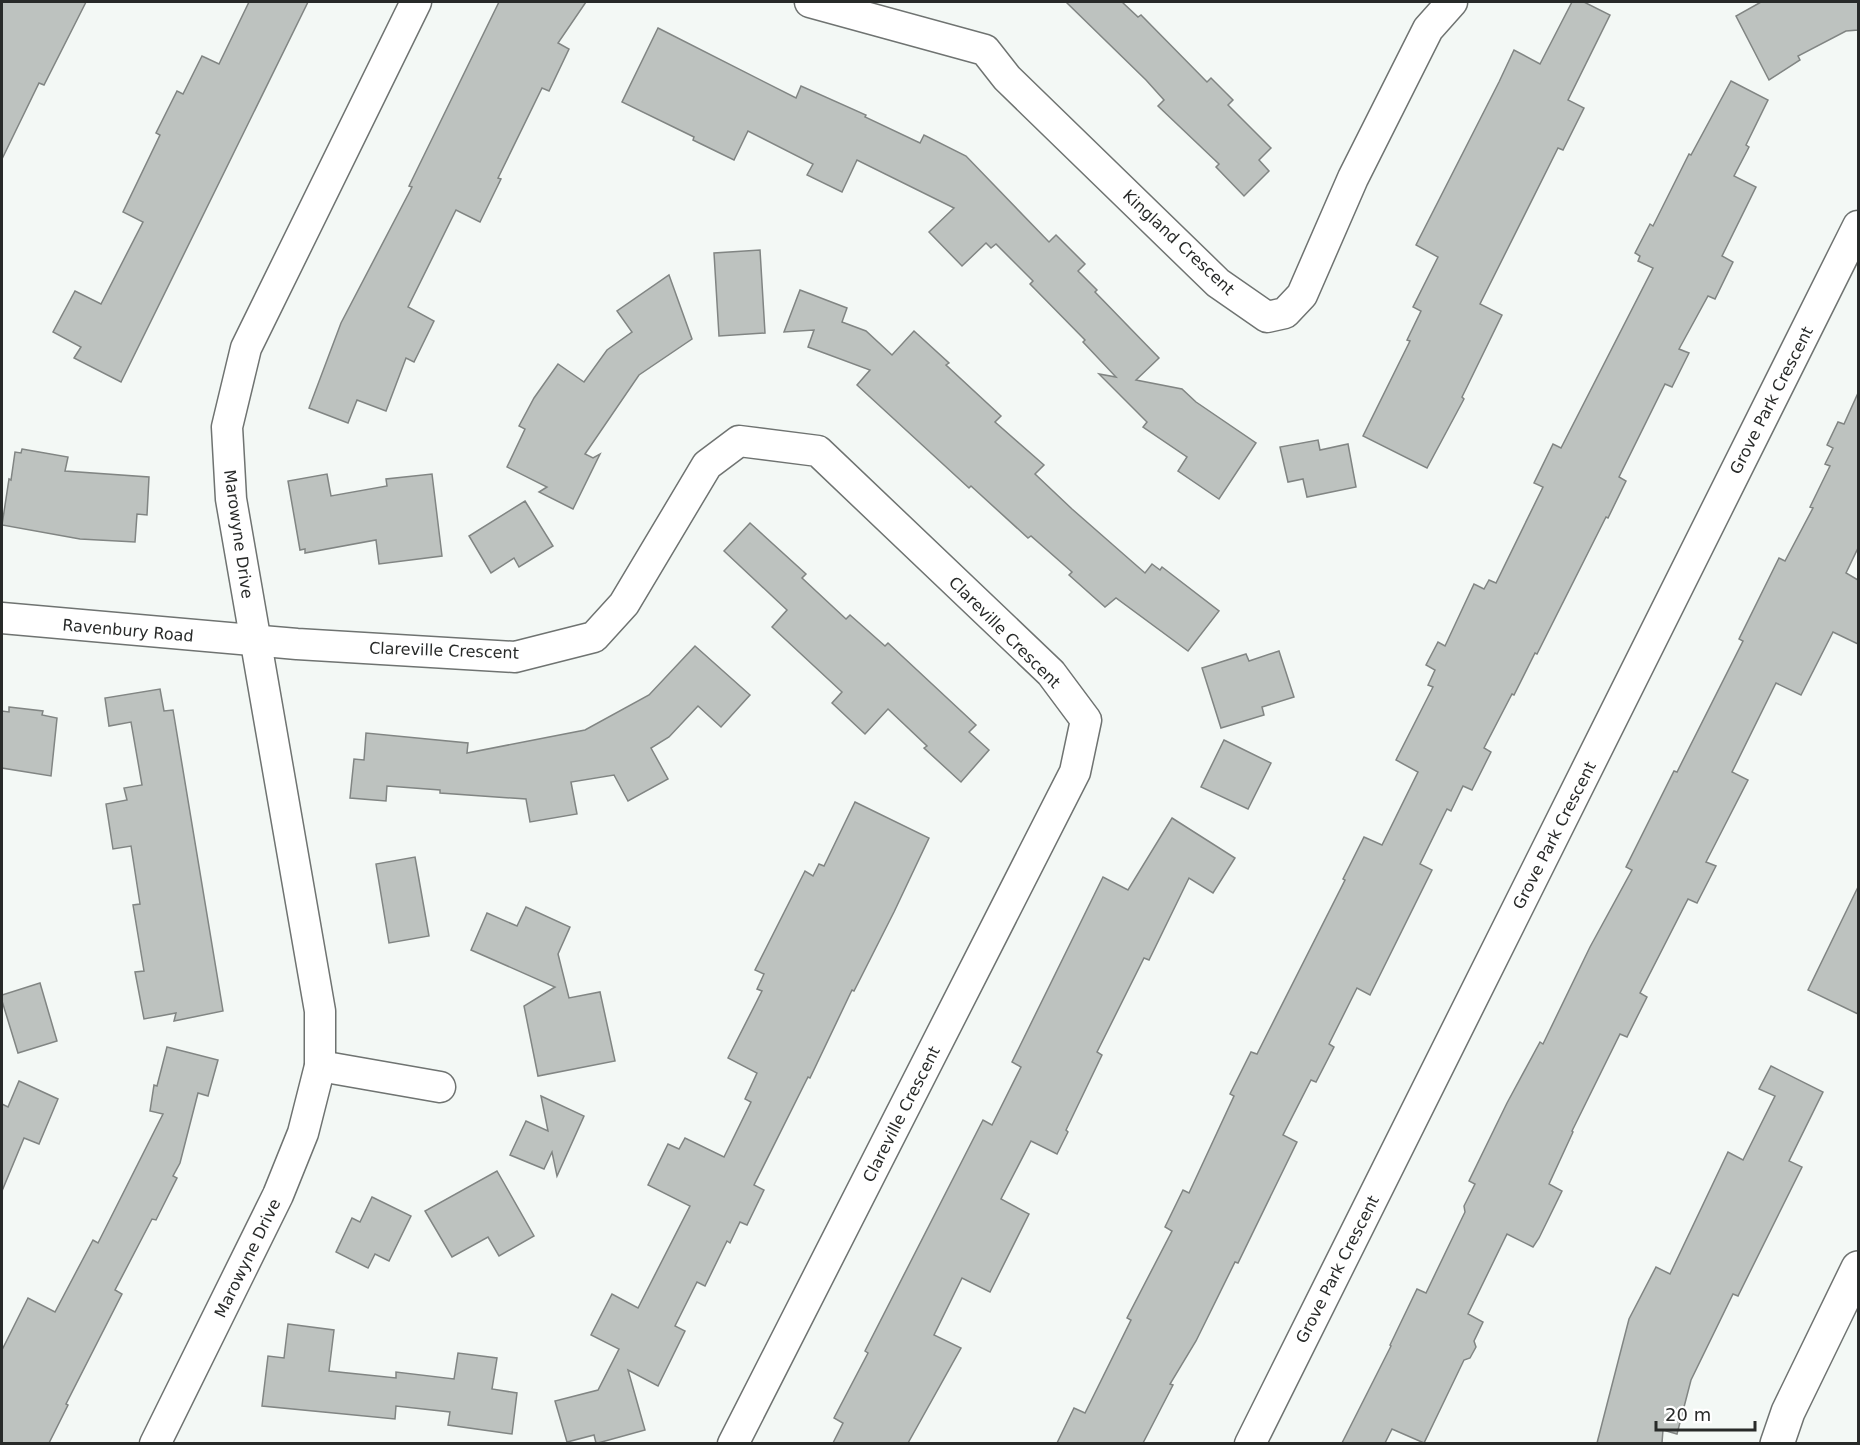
<svg xmlns="http://www.w3.org/2000/svg" width="1860" height="1445" font-family="'DejaVu Sans',sans-serif">
<style>
.building{fill:#bdc2bf;stroke:#818583;stroke-width:1.5}
.lines{fill:none;stroke-linecap:round;stroke-linejoin:round}
.street-casing{stroke:#6f7371;stroke-width:33}
.secondary-casing{stroke:#6f7371;stroke-width:36}
.street{stroke:#fff;stroke-width:30}
.secondary{stroke:#fff;stroke-width:33}
.labels{text-anchor:middle;stroke-width:4.5;stroke-linejoin:round;paint-order:stroke}
.street-label{font-size:16px;fill:#282a29;stroke:#fff}
</style>
<rect width="100%" height="100%" fill="#f3f8f5"/>
<!-- building -->
<g class="building">
<path d="M2,2H86L44,85L39,83L2,159Z"/>
<path d="M249,2H308L121,382L74,358L81,347L53,332L75,291L101,304L143,222L123,212L160,135L156,133L177,91L183,94L202,56L219,64Z"/>
<path d="M499,2H586L558,43L569,49L549,91L542,88L498,178L501,179L480,222L456,210L408,307L434,321L414,362L406,358L386,411L357,400L348,423L309,408L341,323L412,187L409,186Z"/>
<path d="M1066,2H1122L1138,17L1141,15L1207,82L1211,78L1233,100L1228,105L1271,148L1259,160L1269,171L1244,196L1216,167L1219,164L1158,106L1164,100L1146,80Z"/>
<path d="M1572,2H1584L1610,15L1568,100L1584,108L1563,150L1558,148L1480,304L1502,315L1462,397L1464,399L1427,468L1363,436L1410,341L1407,340L1421,311L1413,307L1438,257L1416,245L1499,82L1514,50L1540,64Z"/>
<path d="M1761,2H1858V30L1846,31L1798,56L1800,60L1769,80L1736,16Z"/>
<path d="M658,28L796,98L801,86L866,115L865,117L920,143L924,135L966,156L1049,242L1056,235L1085,264L1078,271L1097,290L1095,292L1159,358L1136,380L1182,389L1196,402L1256,443L1219,499L1178,471L1187,457L1143,427L1147,422L1099,374L1116,377L1083,342L1085,340L1030,284L1033,281L996,244L991,248L986,243L962,266L929,232L954,208L857,160L842,192L807,175L813,164L748,131L734,160L693,140L694,137L622,102Z"/>
<path d="M1731,81L1768,100L1746,145L1749,147L1734,176L1756,187L1722,256L1733,262L1715,299L1708,296L1679,349L1689,353L1672,387L1665,384L1619,477L1626,481L1608,518L1606,517L1537,654L1535,653L1514,695L1512,694L1484,748L1491,752L1472,790L1463,786L1451,811L1447,809L1420,864L1432,870L1370,995L1357,988L1329,1044L1334,1047L1316,1082L1311,1080L1283,1135L1297,1142L1238,1263L1235,1262L1196,1341L1170,1384L1173,1385L1143,1443H1057L1074,1408L1085,1413L1131,1320L1127,1318L1172,1231L1165,1227L1183,1190L1189,1193L1234,1096L1230,1094L1251,1052L1257,1054L1345,880L1343,879L1364,837L1382,845L1418,772L1396,760L1433,687L1428,685L1435,670L1426,665L1438,642L1445,646L1474,584L1484,589L1489,580L1496,583L1543,487L1534,483L1553,444L1561,448L1653,268L1638,261L1640,256L1635,253L1650,224L1653,226L1689,154L1691,155Z"/>
<path d="M760,250L765,333L719,336L714,253Z"/>
<path d="M669,275L692,339L639,375L585,454L593,458L600,454L573,509L539,492L547,487L507,467L525,429L519,426L534,398L558,364L584,382L607,350L632,332L617,311Z"/>
<path d="M800,290L847,308L842,322L866,331L892,355L914,331L949,363L946,365L1001,416L995,422L1044,465L1035,474L1072,509L1145,573L1152,564L1160,570L1162,567L1219,611L1188,651L1116,598L1105,607L1069,575L1072,572L1031,536L1028,538L971,486L969,488L857,385L870,370L808,347L814,330L784,332Z"/>
<path d="M1858,393V548L1846,573L1858,580V644L1833,632L1801,695L1776,683L1732,772L1748,780L1706,862L1716,866L1697,903L1688,899L1640,993L1647,997L1627,1037L1620,1034L1572,1131L1573,1132L1549,1184L1562,1191L1539,1238L1533,1247L1507,1234L1468,1314L1483,1322L1474,1341L1476,1347L1470,1358L1464,1360L1424,1443L1392,1429L1385,1443H1342L1391,1346L1390,1345L1417,1289L1426,1293L1465,1212L1464,1206L1475,1184L1469,1181L1507,1103L1540,1042L1543,1044L1590,947L1632,870L1626,867L1674,771L1677,772L1743,641L1739,639L1779,558L1785,561L1813,508L1810,507L1830,466L1825,464L1833,448L1827,445L1838,422L1844,424Z"/>
<path d="M1318,440L1320,450L1348,444L1356,487L1307,497L1303,479L1288,482L1280,447Z"/>
<path d="M22,449L68,457L65,471L149,477L147,515L137,514L135,542L80,539L2,525L9,479L11,480L15,452L21,453Z"/>
<path d="M327,474L331,496L387,486L386,479L432,474L442,556L379,564L376,540L305,553V549L300,550L288,481Z"/>
<path d="M525,501L553,546L519,567L514,558L491,573L469,536Z"/>
<path d="M750,523L806,574L802,578L846,619L850,615L885,646L888,643L976,725L969,732L989,750L961,782L924,748L927,746L888,709L865,734L832,703L842,692L772,627L787,610L724,551Z"/>
<path d="M695,646L750,695L721,727L698,706L669,737L651,748L668,779L628,801L614,775L571,782L577,814L530,822L526,799L440,793V790L387,786L386,801L350,798L354,759L364,760L366,733L468,743L467,753L585,730L649,695Z"/>
<path d="M1279,651L1294,697L1262,707L1264,715L1221,728L1202,668L1246,654L1249,661Z"/>
<path d="M160,689L164,711L173,710L223,1011L174,1021L176,1013L144,1019L135,972L144,971L133,905L140,904L131,846L113,849L106,804L127,800L124,788L142,785L131,722L109,726L105,698Z"/>
<path d="M9,707L43,711L42,715L57,718L51,776L2,768V711L9,712Z"/>
<path d="M1224,740L1271,763L1248,809L1201,787Z"/>
<path d="M855,802L929,838L894,912L854,991L852,990L810,1078L808,1077L754,1185L764,1190L747,1225L740,1222L730,1243L727,1241L705,1286L697,1282L675,1326L685,1331L658,1386L628,1370L645,1430L598,1443H596L594,1435L567,1442L555,1401L598,1390L619,1349L591,1335L612,1294L638,1308L690,1206L648,1185L668,1144L679,1149L685,1138L724,1157L751,1102L745,1099L757,1073L728,1058L762,991L757,989L764,974L755,970L805,871L813,876L819,864L824,866Z"/>
<path d="M1172,818L1235,858L1213,893L1189,878L1149,960L1144,958L1097,1052L1102,1055L1066,1130L1068,1132L1057,1154L1031,1141L1001,1199L1029,1214L990,1292L962,1278L934,1335L961,1348L908,1443H833L843,1423L834,1418L868,1353L865,1351L983,1120L992,1125L1021,1067L1012,1062L1103,877L1128,890Z"/>
<path d="M415,857L429,936L389,943L376,864Z"/>
<path d="M1858,887V1014L1808,990Z"/>
<path d="M526,907L570,927L558,954L569,998L600,992L615,1061L538,1076L524,1006L555,987L471,950L487,913L517,926Z"/>
<path d="M40,983L57,1041L18,1053L2,1001V995Z"/>
<path d="M167,1047L218,1060L208,1096L198,1093L180,1163L173,1176L177,1178L156,1220L152,1219L115,1290L122,1294L66,1404L68,1405L49,1443H2V1350L28,1298L55,1312L93,1240L98,1243L163,1114L150,1111L154,1085L157,1086Z"/>
<path d="M1771,1066L1823,1092L1789,1161L1802,1167L1738,1296L1733,1294L1691,1380L1677,1434L1663,1430L1662,1443H1597L1629,1319L1656,1267L1670,1274L1728,1152L1743,1160L1775,1096L1759,1089Z"/>
<path d="M19,1081L58,1099L39,1144L24,1138L2,1191V1104L8,1107Z"/>
<path d="M541,1096L584,1116L557,1176L552,1152L544,1169L510,1155L526,1121L548,1131Z"/>
<path d="M497,1171L534,1236L499,1256L488,1237L452,1257L425,1211Z"/>
<path d="M372,1197L411,1216L389,1261L375,1254L368,1268L336,1252L352,1218L360,1222Z"/>
<path d="M288,1324L334,1330L329,1371L396,1378V1372L454,1379L458,1353L497,1358L492,1389L517,1393L512,1434L448,1425L450,1412L396,1406L395,1419L262,1406L268,1356L284,1358Z"/>
</g>
<g class="lines">
<!-- street casing -->
<g class="street-casing">
<g id="street">
<path d="M810,2L985,50L1007,78L1218,283L1267,317L1285,313L1302,295L1353,178L1428,29L1452,2"/>
<path d="M2,618L297,644L515,657L594,637L624,604L707,465L739,441L818,451L1051,673L1086,720L1075,772L733,1444"/>
<path d="M320,1066L440,1087"/>
<path d="M155,1444L278,1195L303,1133L320,1066V1011L231,499L227,427L246,348L416,2"/>
<path d="M1250,1444L1858,226"/>
</g>
</g>
<!-- secondary casing -->
<g class="secondary-casing">
<path id="secondary" d="M1777,1444L1788,1412L1858,1268"/>
</g>
<!-- street -->
<use href="#street" class="street"/>
<!-- secondary -->
<use href="#secondary" class="secondary"/>
</g>
<g class="labels">
<!-- street labels -->
<g class="street-label">
<text transform="translate(1179 242) rotate(43)" y="6">Kingland Crescent</text>
<text transform="translate(1771 400) rotate(-63)" y="6">Grove Park Crescent</text>
<text transform="translate(239 534) rotate(82)" y="6">Marowyne Drive</text>
<text transform="translate(128 630) rotate(5)" y="6">Ravenbury Road</text>
<text transform="translate(1005 632) rotate(45)" y="6">Clareville Crescent</text>
<text transform="translate(444 650) rotate(2)" y="6">Clareville Crescent</text>
<text transform="translate(1554 835) rotate(-63)" y="6">Grove Park Crescent</text>
<text transform="translate(901 1114) rotate(-63)" y="6">Clareville Crescent</text>
<text transform="translate(247 1258) rotate(-64)" y="6">Marowyne Drive</text>
<text transform="translate(1337 1269) rotate(-63)" y="6">Grove Park Crescent</text>
</g>
</g>
<!-- border -->
<rect width="1860" height="1445" fill="none" stroke="#282a29" stroke-width="6"/>
<!-- scale -->
<path d="M1656 1421v9h99v-9" fill="none" stroke="#282a29" stroke-width="3"/>
<text x="1665" y="1421" font-size="18" fill="#282a29" stroke="#ffffff" stroke-width="4.5" paint-order="stroke">20 m</text>
</svg>
